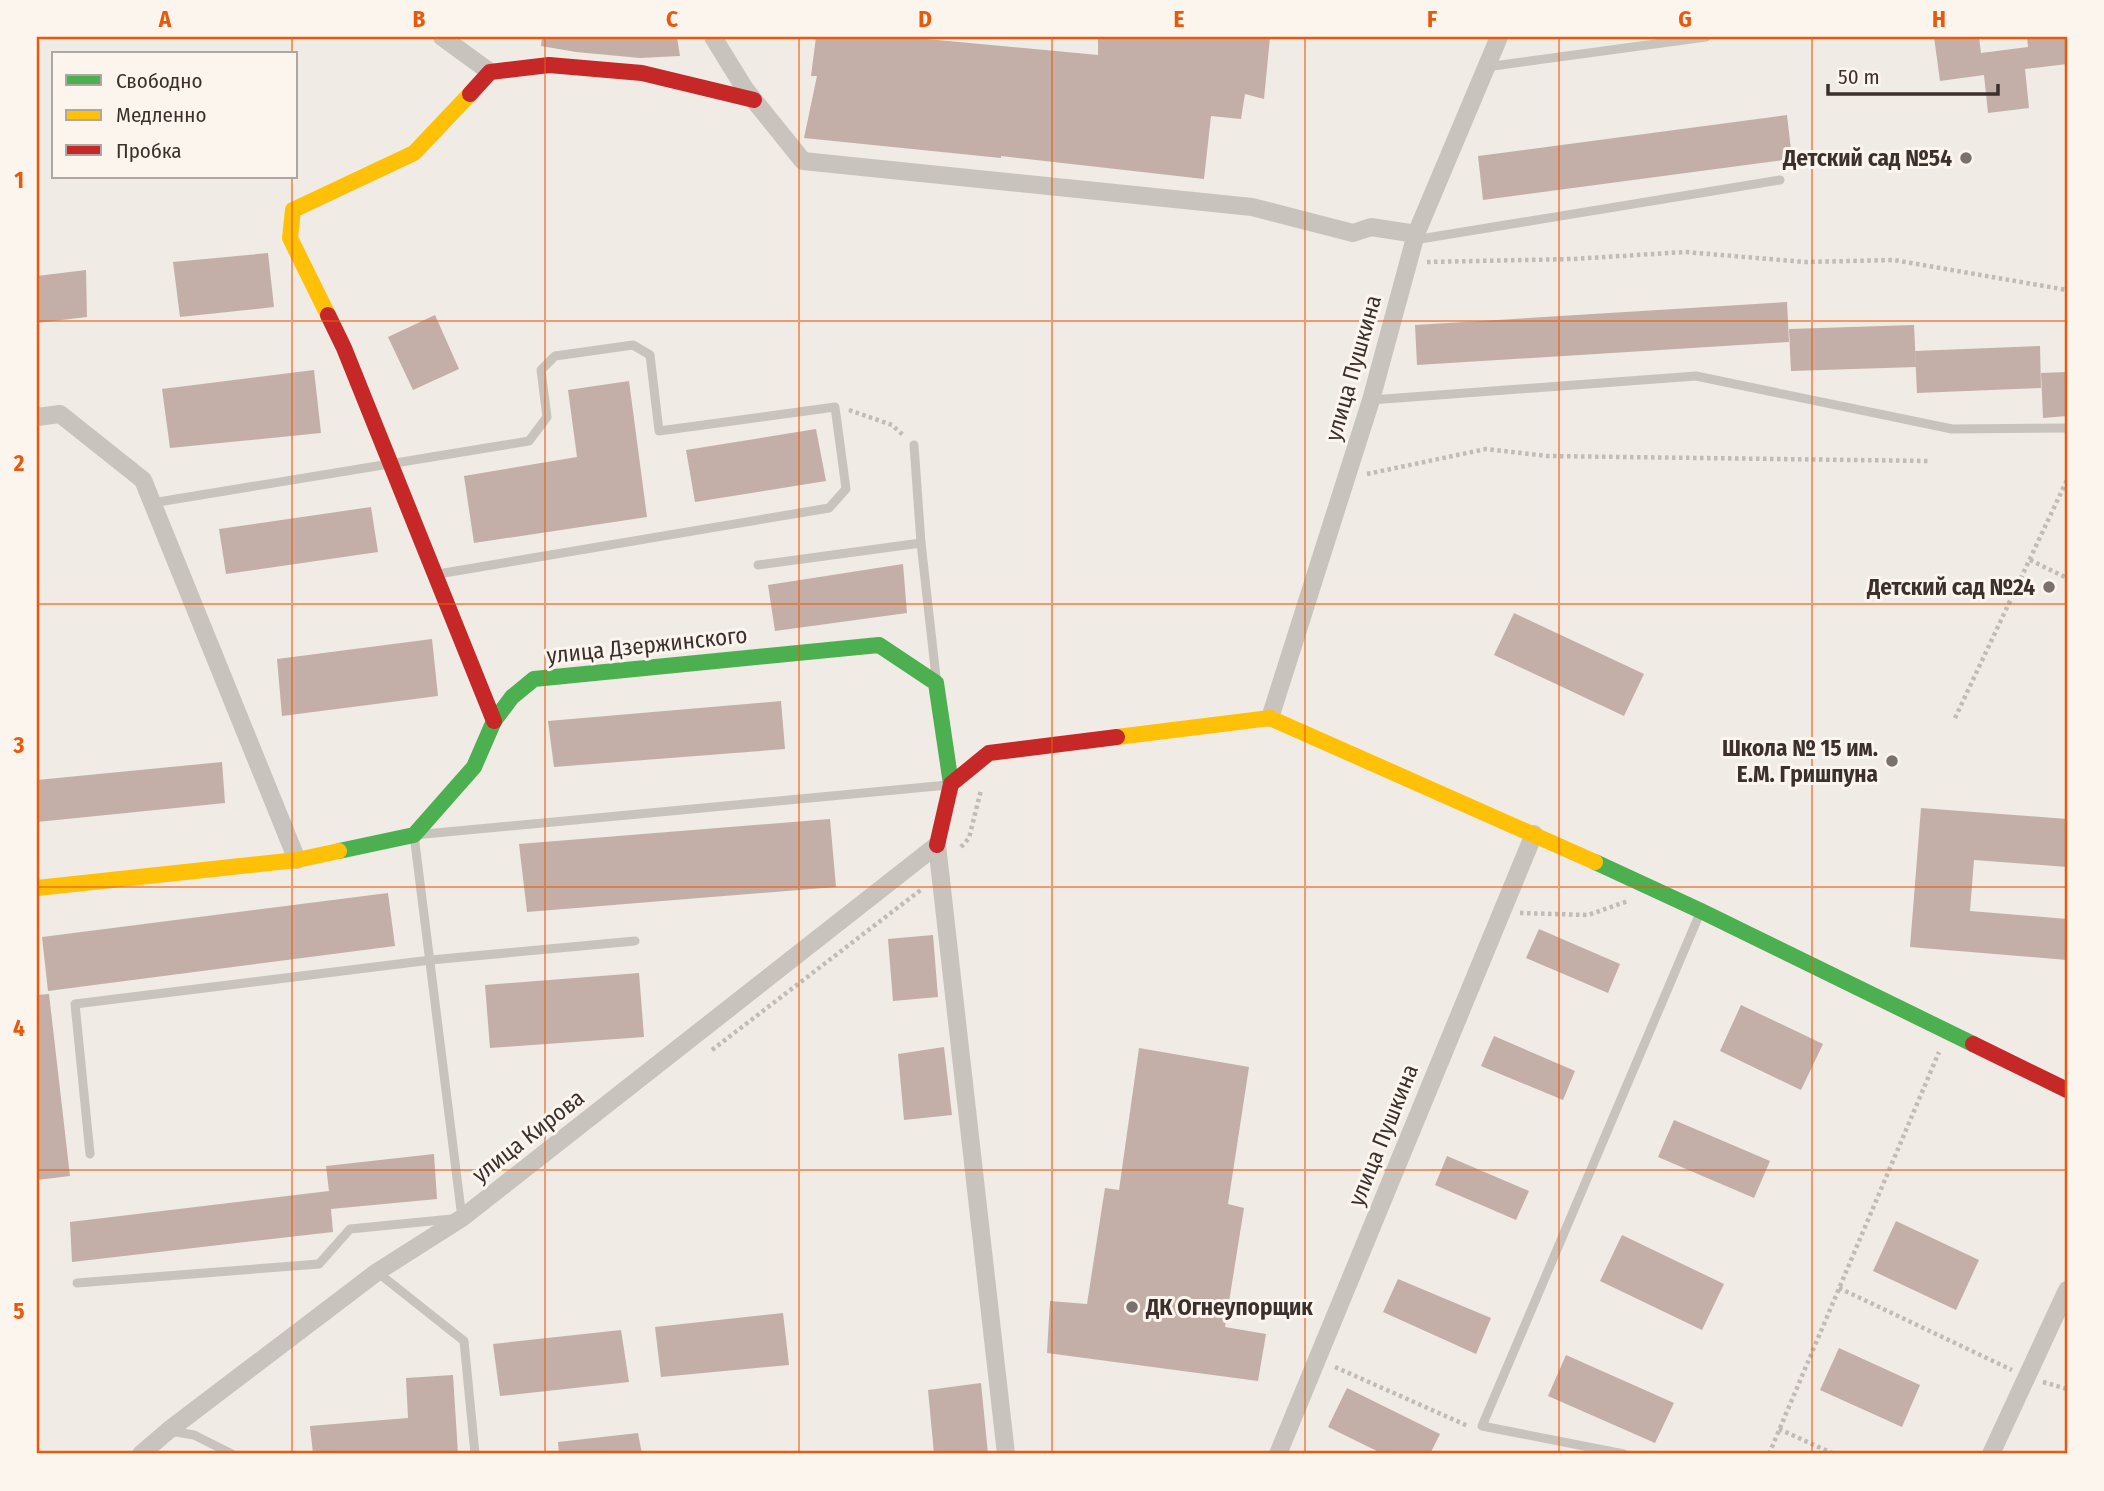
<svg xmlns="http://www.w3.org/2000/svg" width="2104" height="1491" font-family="'Fira Sans Condensed',sans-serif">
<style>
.building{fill:#c3afa7}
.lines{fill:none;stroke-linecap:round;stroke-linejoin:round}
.path{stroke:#c2bbb6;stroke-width:4.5;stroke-dasharray:3.5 3.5;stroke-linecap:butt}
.lane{stroke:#c9c3be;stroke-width:9}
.street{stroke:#c9c3be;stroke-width:18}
.fast{stroke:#4caf50;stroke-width:16}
.slow{stroke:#ffc107;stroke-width:16}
.jam{stroke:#c62828;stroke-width:16}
.grid{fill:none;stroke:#e8590c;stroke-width:2;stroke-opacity:0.55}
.poi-dot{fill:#7a716c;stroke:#fbf5ee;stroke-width:2.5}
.labels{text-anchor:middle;stroke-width:6;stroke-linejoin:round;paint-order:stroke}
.poi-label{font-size:23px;font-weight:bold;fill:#3b302b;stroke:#fbf5ee;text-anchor:end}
.street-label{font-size:23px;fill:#3b302b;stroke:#fbf5ee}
.neatline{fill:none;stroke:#e8590c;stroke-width:2.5}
.grid-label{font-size:23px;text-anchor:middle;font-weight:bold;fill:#e8590c}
</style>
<rect width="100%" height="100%" fill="#f0ebe5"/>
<!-- building -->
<g class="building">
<path d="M542,37H677L680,56L640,58L576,52L541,46Z"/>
<path d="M816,37H905L1098,55V37H1270L1264,99L1245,94L1241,119L1211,116L1204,179L1001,156V158L804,138L817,76H811Z"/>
<path d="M1934,37H1979L1981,53L2028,47L2027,37H2067V64L2025,69L2029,108L1988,113L1984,75L1940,81Z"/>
<path d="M1787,115L1792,159L1483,200L1478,156Z"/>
<path d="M268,253L274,307L180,317L173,262Z"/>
<path d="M86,270L87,317L37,323V276Z"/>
<path d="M1787,302L1789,342L1417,365L1415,325Z"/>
<path d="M435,315L459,369L413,390L388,337Z"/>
<path d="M1914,325L1916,367L1791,371L1789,329Z"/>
<path d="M2040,346L2041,388L1917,393L1915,351Z"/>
<path d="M314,370L321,433L170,448L162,389Z"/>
<path d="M2067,372V416L2043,418L2041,373Z"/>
<path d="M629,381L647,517L474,543L464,476L577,457L568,390Z"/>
<path d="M816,429L826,481L695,502L686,450Z"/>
<path d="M371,507L378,552L226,574L219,529Z"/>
<path d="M903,564L907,613L775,631L768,585Z"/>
<path d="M1514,613L1644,674L1624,716L1494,655Z"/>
<path d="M432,639L438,696L282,716L277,659Z"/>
<path d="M781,701L785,749L554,767L548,721Z"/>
<path d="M222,762L225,803L37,822V780Z"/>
<path d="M1921,808L2067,819V867L1974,860L1970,911L2067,919V960L1910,947Z"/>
<path d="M830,819L836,887L527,912L519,844Z"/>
<path d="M388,893L395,946L48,991L42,937Z"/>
<path d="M1539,929L1620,964L1608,993L1526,958Z"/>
<path d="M933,935L938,997L893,1001L888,939Z"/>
<path d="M639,973L644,1037L490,1048L485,985Z"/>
<path d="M49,994L70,1176L37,1180V995Z"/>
<path d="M1741,1005L1823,1044L1801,1090L1720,1051Z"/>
<path d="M1494,1036L1575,1071L1563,1100L1481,1066Z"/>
<path d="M944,1047L952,1115L904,1120L898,1054Z"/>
<path d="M1139,1048L1249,1067L1228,1204L1244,1208L1225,1327L1266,1334L1258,1381L1047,1353L1050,1301L1087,1304L1105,1188L1119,1190Z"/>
<path d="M1674,1120L1770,1161L1754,1198L1658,1157Z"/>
<path d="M434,1154L437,1199L331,1209L333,1232L72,1262L70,1222L329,1191L326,1166Z"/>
<path d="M1447,1156L1529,1191L1516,1220L1435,1185Z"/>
<path d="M1896,1221L1979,1260L1956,1310L1873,1271Z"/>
<path d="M1622,1235L1724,1284L1702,1330L1600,1281Z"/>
<path d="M1398,1279L1491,1318L1476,1354L1383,1312Z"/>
<path d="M783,1313L789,1365L661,1377L655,1327Z"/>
<path d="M621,1330L629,1382L500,1396L493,1344Z"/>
<path d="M1839,1348L1920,1385L1902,1427L1820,1390Z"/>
<path d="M1566,1355L1674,1403L1655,1443L1548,1396Z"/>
<path d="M453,1375L458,1454H313L310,1426L408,1418L406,1378Z"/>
<path d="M981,1383L988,1454H934L928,1390Z"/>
<path d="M1347,1388L1440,1434L1430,1454H1383L1328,1427Z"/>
<path d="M638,1433L642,1454H559L558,1442Z"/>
</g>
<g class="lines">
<!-- path -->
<g class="path">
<path d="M1427,262L1573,259L1685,252L1805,262L1894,260L2067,290"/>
<path d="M849,410L892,425L904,436"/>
<path d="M1367,474L1486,449L1547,456L1930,461"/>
<path d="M2030,560L2067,578"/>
<path d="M1955,718L2067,480"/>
<path d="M961,847L969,838L981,790"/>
<path d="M1520,913L1588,915L1628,901"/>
<path d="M712,1050L922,889"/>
<path d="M1839,1288L2012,1370"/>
<path d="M1335,1367L1468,1426"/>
<path d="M2043,1382L2067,1389"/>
<path d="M1779,1429L1834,1454"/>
<path d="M1769,1454L1939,1052"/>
</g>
<!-- lane -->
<g class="lane">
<path d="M1486,67L1706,37"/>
<path d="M1414,240L1780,180"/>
<path d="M1371,400L1696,376L1952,429L2067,428"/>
<path d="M914,445L921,543"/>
<path d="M152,503L529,441L547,417L541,370L555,356L633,345L650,355L659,431L835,407L846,489L829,508L438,574"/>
<path d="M758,565L921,543L936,677"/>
<path d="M90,1154L75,1004L431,960L635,941"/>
<path d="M377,1272L464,1341L475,1454"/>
<path d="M77,1283L319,1264L350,1229L462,1218L414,835L948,785"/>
<path d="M170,1431L194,1435L232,1454"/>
<path d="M1624,1454L1482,1426L1700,913"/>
</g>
<!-- street -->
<g class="street">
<path d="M442,37L490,72"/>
<path d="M713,37L745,89L803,161L1252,207L1353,233L1371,227L1416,234"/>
<path d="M37,417L60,414L143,480L297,860"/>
<path d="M1270,718L1371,400L1416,234L1499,37"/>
<path d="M937,845L1006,1454"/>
<path d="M141,1454L169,1430L377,1272L462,1218L937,845"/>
<path d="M1278,1454L1534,834"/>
<path d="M1991,1454L2067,1290"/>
</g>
<!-- fast -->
<g class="fast">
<path d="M339,851L414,835L474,767L494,721L512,697L534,679L879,645L936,683L951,784"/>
<path d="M1595,862L1701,911L1973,1044"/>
</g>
<!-- slow -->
<g class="slow">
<path d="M328,315L290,238L293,210L414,153L470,94"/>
<path d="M1117,737L1270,718L1595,862"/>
<path d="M37,888L297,860L339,851"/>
</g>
<!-- jam -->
<g class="jam">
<path d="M470,94L490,72L549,65L642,73L754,100"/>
<path d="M328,315L344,348L494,721"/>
<path d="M937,845L951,784L989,753L1117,737"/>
<path d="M1973,1044L2067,1090"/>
</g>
</g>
<!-- grid -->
<path class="grid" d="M292,37V54M545,37V1454M799,37V1454M1052,37V1454M1305,37V1454M1559,37V1454M1812,37V1454M292,177V1454M37,321H2067M37,604H2067M37,887H2067M37,1170H2067"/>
<!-- markers -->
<g class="poi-dot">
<circle cx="1966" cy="158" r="7"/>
<circle cx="2049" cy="587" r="7"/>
<circle cx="1892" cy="761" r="7"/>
<circle cx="1132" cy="1307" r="7"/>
</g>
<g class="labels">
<!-- poi labels -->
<g class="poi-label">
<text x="1952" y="166">Детский сад №54</text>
<text x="2035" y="595">Детский сад №24</text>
<text x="1878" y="756">Школа № 15 им.<tspan x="1878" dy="26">Е.М. Гришпуна</tspan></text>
<text x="1146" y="1315" text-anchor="start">ДК Огнеупорщик</text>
</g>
<!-- street labels -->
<g class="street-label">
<text transform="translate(1353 368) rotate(-74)" y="8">улица Пушкина</text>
<text transform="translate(647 645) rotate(-6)" y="8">улица Дзержинского</text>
<text transform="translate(1383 1135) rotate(-68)" y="8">улица Пушкина</text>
<text transform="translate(528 1136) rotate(-38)" y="8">улица Кирова</text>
</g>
</g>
<!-- border -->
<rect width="2104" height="1491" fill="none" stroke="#fbf5ee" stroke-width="77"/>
<!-- legend -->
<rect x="52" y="52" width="245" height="126" fill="#fbf5ee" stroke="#aea6a0" stroke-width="2"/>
<rect x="66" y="75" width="35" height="10" fill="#4caf50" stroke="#aea6a0" stroke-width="2"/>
<text x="116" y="88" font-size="21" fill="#3b302b">Свободно</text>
<rect x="66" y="110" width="35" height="10" fill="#ffc107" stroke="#aea6a0" stroke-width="2"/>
<text x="116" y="122" font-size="21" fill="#3b302b">Медленно</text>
<rect x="66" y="145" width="35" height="10" fill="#c62828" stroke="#aea6a0" stroke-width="2"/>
<text x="116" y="158" font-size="21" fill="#3b302b">Пробка</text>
<!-- scale -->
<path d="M1828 84v10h170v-10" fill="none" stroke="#3b302b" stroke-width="3.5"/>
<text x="1838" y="84" font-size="21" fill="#3b302b" stroke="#fbf5ee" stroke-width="5" paint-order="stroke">50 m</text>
<rect x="38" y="38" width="2028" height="1414" class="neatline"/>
<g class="grid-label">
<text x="165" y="27">A</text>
<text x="419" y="27">B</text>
<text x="672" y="27">C</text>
<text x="925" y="27">D</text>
<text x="1179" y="27">E</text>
<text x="1432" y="27">F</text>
<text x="1685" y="27">G</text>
<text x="1939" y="27">H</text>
<text x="19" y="188">1</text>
<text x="19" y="471">2</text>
<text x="19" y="753">3</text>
<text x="19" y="1036">4</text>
<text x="19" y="1319">5</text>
</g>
</svg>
